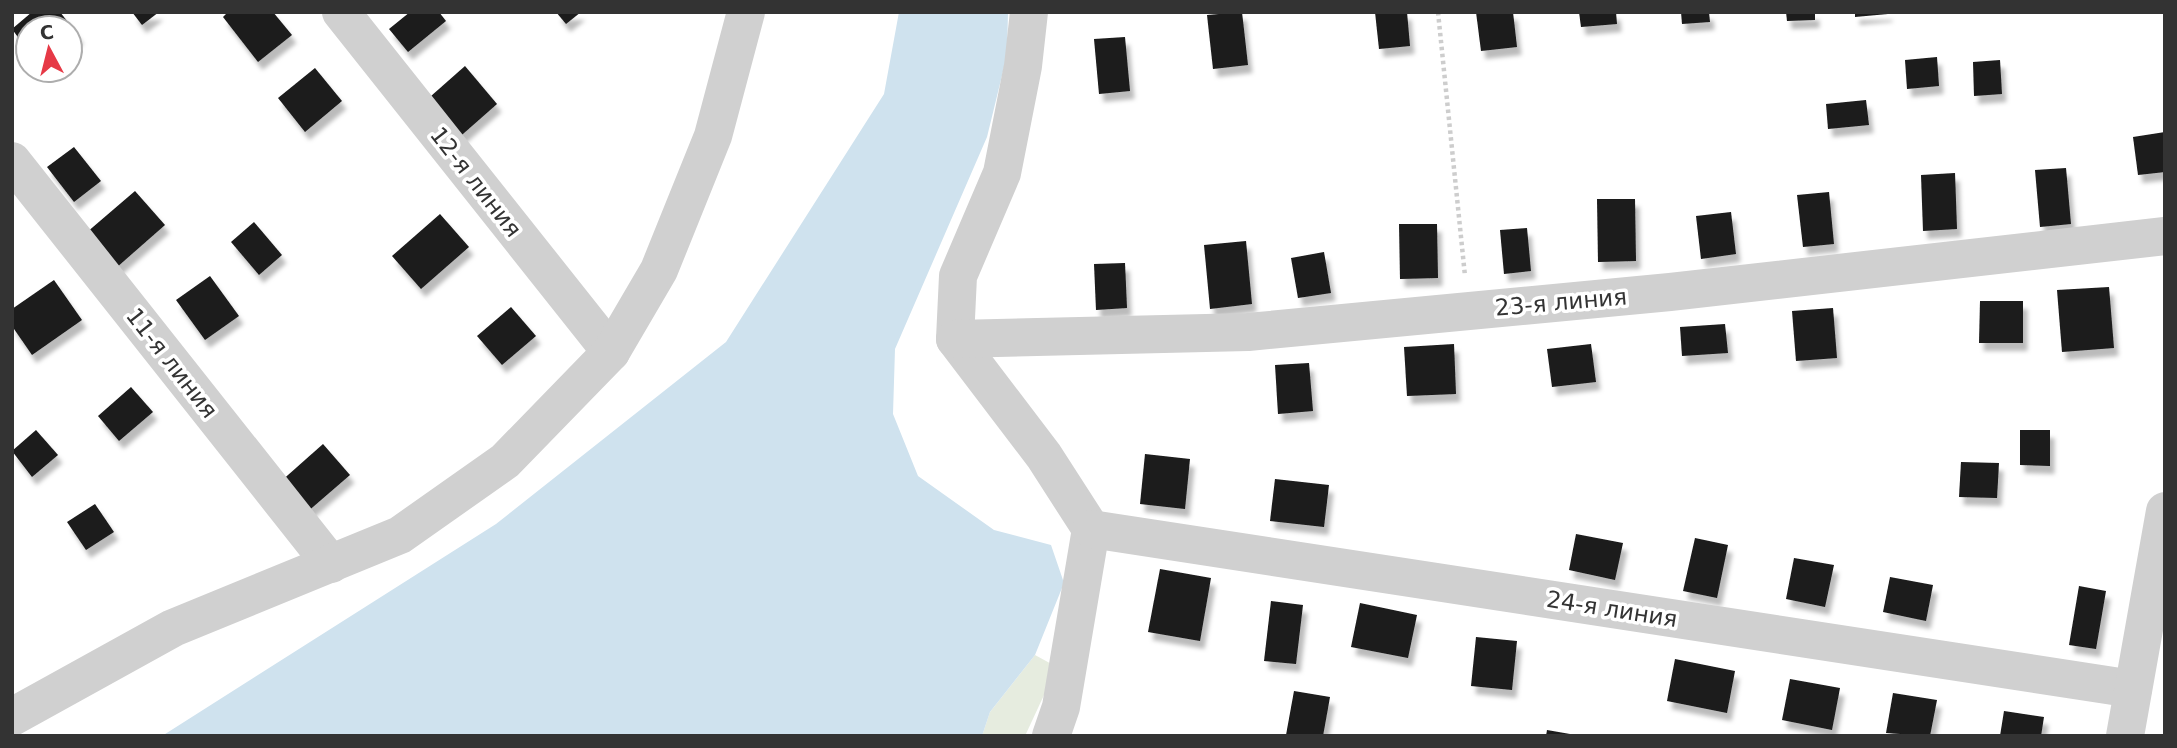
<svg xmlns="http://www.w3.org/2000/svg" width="2177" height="748" font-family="'DejaVu Sans',sans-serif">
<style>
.green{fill:#e6ecdf}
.water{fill:#cfe2ee}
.building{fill:#1a1a1a;filter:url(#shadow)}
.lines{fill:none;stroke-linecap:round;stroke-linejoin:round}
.path{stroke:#cdcdcd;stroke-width:4.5;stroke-dasharray:3.5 3.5;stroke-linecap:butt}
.minor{stroke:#d0d0d0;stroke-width:38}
.labels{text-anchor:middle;stroke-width:7;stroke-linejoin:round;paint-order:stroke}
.street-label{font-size:23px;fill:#333;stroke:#fff}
</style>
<defs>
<filter id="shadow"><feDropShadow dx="4.5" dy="8" stdDeviation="2" flood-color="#0004"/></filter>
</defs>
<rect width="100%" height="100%" fill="#fff"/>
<!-- green -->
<path class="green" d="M1035,655L1057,667L1025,736H982L990,712Z"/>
<!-- water -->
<path class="water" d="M899,12H1008L1007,55L987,137L895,349L893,414L918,476L994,530L1051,545L1064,583L1035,655L990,712L982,736H162L496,524L726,342L884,94Z"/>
<!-- building -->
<g class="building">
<path d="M32,12H60L79,36L70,44V28H28V51L12,29Z"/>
<path d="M132,12H159L142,25Z"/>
<path d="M228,12H273L292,35L258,62L223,17Z"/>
<path d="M410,12H439L446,21L408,52L389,29Z"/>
<path d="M556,12H581L566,24Z"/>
<path d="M1242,12L1248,65L1213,69L1207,15Z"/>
<path d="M1375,12H1407L1410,46L1379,49Z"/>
<path d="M1476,12H1513L1517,47L1481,51Z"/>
<path d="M1579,12H1616L1617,24L1581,27Z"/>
<path d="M1681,12H1709L1710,22L1682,24Z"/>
<path d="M1786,12H1815V20L1787,21Z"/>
<path d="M1855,12H1888V14L1855,17Z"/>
<path d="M1125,37L1130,91L1099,94L1094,39Z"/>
<path d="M1937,57L1939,86L1907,89L1905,60Z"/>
<path d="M2000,60L2002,94L1974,96L1973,62Z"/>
<path d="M465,66L497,104L455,141L422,104Z"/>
<path d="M315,68L342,101L305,132L278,98Z"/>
<path d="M1866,100L1869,125L1828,129L1826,104Z"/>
<path d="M2165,132V172L2138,175L2133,137Z"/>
<path d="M74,147L101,181L74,202L47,167Z"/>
<path d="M2066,168L2071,224L2040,227L2035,170Z"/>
<path d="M1955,173L1957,229L1923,231L1921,175Z"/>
<path d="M135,191L165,225L116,268L86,233Z"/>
<path d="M1829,192L1834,244L1803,247L1797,195Z"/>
<path d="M1597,199H1635L1636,261L1598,262Z"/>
<path d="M1731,212L1736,254L1701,259L1696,216Z"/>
<path d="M440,214L469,247L421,289L392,256Z"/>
<path d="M254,222L282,255L259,275L231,242Z"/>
<path d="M1399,224H1437L1438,278L1400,279Z"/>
<path d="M1527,228L1531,271L1504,274L1500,230Z"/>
<path d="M1246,241L1252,304L1210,309L1204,245Z"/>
<path d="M1324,252L1331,293L1298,298L1291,258Z"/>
<path d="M1125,263L1127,308L1096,310L1094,264Z"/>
<path d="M210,276L239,316L205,340L176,300Z"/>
<path d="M54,280L82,320L32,355L12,326V309Z"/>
<path d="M2109,287L2114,348L2062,352L2057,290Z"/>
<path d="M1980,301H2023V343H1979Z"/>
<path d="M511,307L536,336L502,365L477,336Z"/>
<path d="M1833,308L1837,358L1796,361L1792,311Z"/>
<path d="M1725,324L1728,353L1682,356L1680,327Z"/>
<path d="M1454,344L1456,394L1407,396L1404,347Z"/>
<path d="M1591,344L1596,382L1552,387L1547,349Z"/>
<path d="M1309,363L1313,411L1278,414L1275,365Z"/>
<path d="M131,387L153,412L119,441L98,416Z"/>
<path d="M36,430L58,455L32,477L12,451Z"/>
<path d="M2020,430H2050V466L2020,465Z"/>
<path d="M323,444L350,475L306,513L279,483Z"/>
<path d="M1145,454L1190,459L1185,509L1140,504Z"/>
<path d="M1961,462L1999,463L1997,498L1959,497Z"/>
<path d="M1275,479L1329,485L1324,527L1270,521Z"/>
<path d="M95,504L114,532L86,550L67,522Z"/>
<path d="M1576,534L1623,543L1615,580L1569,570Z"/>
<path d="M1695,538L1728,545L1717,598L1683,591Z"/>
<path d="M1794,558L1834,565L1825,607L1786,599Z"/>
<path d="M1160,569L1211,578L1200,641L1148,632Z"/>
<path d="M1890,577L1933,585L1926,621L1883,612Z"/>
<path d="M2079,586L2106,591L2096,649L2069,645Z"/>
<path d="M1271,601L1303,605L1296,664L1264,661Z"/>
<path d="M1360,603L1417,615L1408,658L1351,647Z"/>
<path d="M1476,637L1517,641L1512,690L1471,686Z"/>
<path d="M1675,659L1735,671L1727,713L1667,701Z"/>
<path d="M1790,679L1840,688L1832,730L1782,720Z"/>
<path d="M1294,691L1330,697L1323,736L1286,735Z"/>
<path d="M1893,693L1937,700L1930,736L1886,733Z"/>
<path d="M2004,711L2044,717L2041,736H2000Z"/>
<path d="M1547,730L1570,734V736H1546Z"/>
</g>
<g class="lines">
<!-- path -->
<path class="path" d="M1438,12L1465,276"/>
<!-- minor -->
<g class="minor">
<path d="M341,12L611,352"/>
<path d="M1029,12L1023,66L1002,173L958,276L955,339L1044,456L1091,529L1061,707L1051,736"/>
<path d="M12,161L331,564"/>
<path d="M955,339L1248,332L1670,292L2165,236"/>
<path d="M1091,529L2133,689"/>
<path d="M12,717L173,628L400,535L505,461L611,352L659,270L713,136L746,12"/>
<path d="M2125,736L2165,511"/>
</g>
</g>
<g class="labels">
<!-- street labels -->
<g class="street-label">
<text transform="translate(476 182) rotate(52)" y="8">12-я линия</text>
<text transform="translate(1561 302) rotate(-5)" y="8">23-я линия</text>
<text transform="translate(172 363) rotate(52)" y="8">11-я линия</text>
<text transform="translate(1612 609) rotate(9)" y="8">24-я линия</text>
</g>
</g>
<!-- border -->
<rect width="2177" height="748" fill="none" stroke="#333333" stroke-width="28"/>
<!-- north arrow -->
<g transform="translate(49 49) rotate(353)"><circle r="33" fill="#ffffff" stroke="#adadad" stroke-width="2"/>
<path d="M0-5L12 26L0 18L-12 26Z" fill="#e63946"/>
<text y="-10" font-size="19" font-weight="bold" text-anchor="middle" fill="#333333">С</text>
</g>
</svg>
